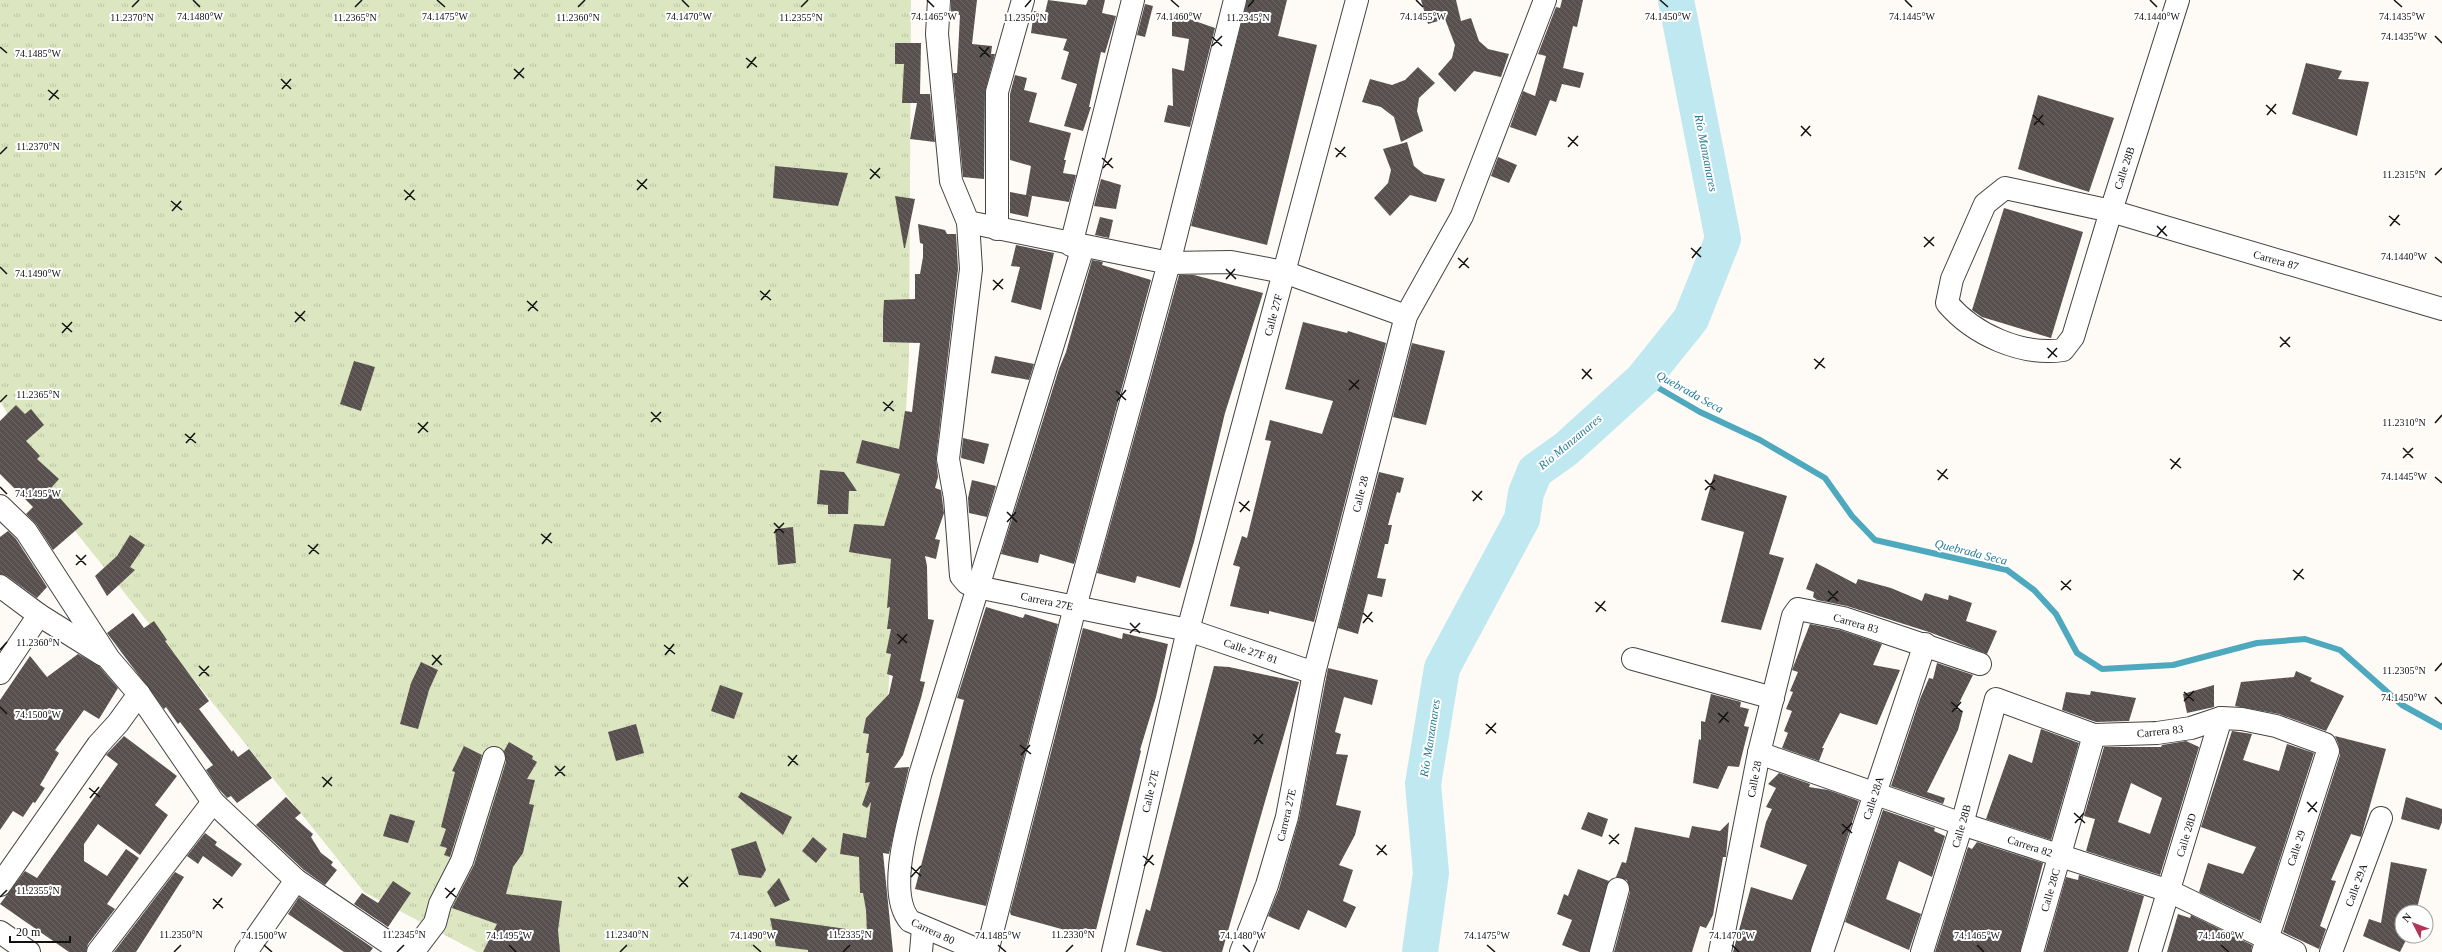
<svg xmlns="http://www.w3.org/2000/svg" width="2442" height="952" font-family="Georgia,serif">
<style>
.grass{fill:url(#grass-tufts)}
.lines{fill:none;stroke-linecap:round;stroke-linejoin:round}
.stream{stroke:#4ea9bf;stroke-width:6}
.river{stroke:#bfe8f0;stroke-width:36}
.building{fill:url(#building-back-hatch);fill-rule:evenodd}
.minor-casing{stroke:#444;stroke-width:24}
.minor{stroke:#fff;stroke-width:22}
.ticks{fill:none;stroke:#111;stroke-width:1.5}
.labels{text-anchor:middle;stroke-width:4;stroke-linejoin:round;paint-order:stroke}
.street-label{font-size:11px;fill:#111;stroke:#fff}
.water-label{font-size:12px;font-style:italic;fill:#267c96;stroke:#fff}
.ticks-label{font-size:10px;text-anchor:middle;fill:#111;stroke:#fff;stroke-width:4;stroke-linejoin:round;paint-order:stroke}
</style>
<defs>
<pattern id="grass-tufts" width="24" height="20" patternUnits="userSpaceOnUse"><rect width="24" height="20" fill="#dce6c1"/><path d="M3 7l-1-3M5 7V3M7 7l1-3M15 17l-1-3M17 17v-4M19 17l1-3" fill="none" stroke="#bcc4a5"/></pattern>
<pattern id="building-back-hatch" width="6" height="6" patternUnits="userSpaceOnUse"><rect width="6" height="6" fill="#58504e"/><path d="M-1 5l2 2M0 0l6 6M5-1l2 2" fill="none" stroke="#6b6563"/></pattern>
</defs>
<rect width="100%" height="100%" fill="#fefaf5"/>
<!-- grass -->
<path class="grass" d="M0,0H911L909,361L872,952H477L364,892L59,511L0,400Z"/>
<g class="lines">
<!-- stream -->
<path class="stream" d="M1643,379L1700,412L1760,440L1825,478L1852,516L1875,540L2007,570L2034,590L2056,614L2077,653L2102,669L2173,665L2257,643L2305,639L2340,650L2402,705L2442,727"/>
<!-- river -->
<path class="river" d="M1420,952L1431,873L1423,784L1442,668L1522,519L1526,493L1535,471L1566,449L1643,379L1691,319L1723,239L1676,0"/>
</g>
<!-- building -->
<g class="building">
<path d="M951,0H977L972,44L992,46L991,54H995L985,92L984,179L963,177L953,73H957L960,15L951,14Z"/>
<path d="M1048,0L1086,5L1088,0H1105L1102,13L1116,16L1105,53L1101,52L1089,107H1091L1083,131L1064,126L1077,84L1061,79L1069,52L1063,50L1067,39L1031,33L1034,11L1045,13Z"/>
<path d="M1247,0H1287L1278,36L1317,45L1267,245L1191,226Z"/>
<path d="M1421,0H1456L1461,21L1471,18L1479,41L1488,49L1509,54L1501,77L1474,71L1455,92L1438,74L1452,58L1455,45L1445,19L1428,24Z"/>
<path d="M1562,0H1583L1577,27L1573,26L1563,68L1584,73L1580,88L1562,84L1556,102L1550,100L1536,136L1510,127L1523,91L1535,96L1546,56L1538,54L1556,7L1560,8Z"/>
<path d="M1145,4L1153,6L1145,37L1137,35Z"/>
<path d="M1172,13L1215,28L1190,127L1164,122L1168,105L1173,106L1172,68L1184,71L1189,39L1172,36Z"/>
<path d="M895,43H921L920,94H930L935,142L910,139L917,103H902L904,64H895Z"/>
<path d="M2306,63L2342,71L2338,79L2369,82L2357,136L2292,114Z"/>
<path d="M1418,67L1435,83L1419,98L1417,111L1423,131L1401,142L1394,117L1381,107L1362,102L1370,79L1392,85L1405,80Z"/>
<path d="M1015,75L1027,78L1024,90L1037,93L1029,122L1071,133L1064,160H1066L1063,173L1076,175L1069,202L1027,195L1032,196L1028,217L1010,213V192L1026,195L1031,166L1010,160V94Z"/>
<path d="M2038,95L2114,118L2089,192L2018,169Z"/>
<path d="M1407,142L1414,166L1424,174L1445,179L1436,202L1410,195L1390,216L1374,198L1388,183L1391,170L1383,149Z"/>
<path d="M1498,157L1517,165L1509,183L1491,176Z"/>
<path d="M775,166L848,173L838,206L773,198Z"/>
<path d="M1101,179L1121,185L1116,209L1094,206Z"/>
<path d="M895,196L915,199L905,248H904Z"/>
<path d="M2004,208L2083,232L2051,338L1982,317L1972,310Z"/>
<path d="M1100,217L1113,220L1109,238L1095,235Z"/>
<path d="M918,224L945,230L947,234H956L958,269L936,458L938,477L935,488L941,490L944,513L935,539L940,540L936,559L925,556L927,566L928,619L934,620L920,681L925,682L921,698L903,755L894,768L909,767L889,854L883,853L893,952H808V950L776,946L770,918L867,932L866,910L863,893H860L859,857L840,854L843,833L866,838L871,802L867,808L862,805L870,782L865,783L869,753H866L869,734L863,733L866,718L889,694L893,676L887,674L891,654L886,653L891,629H887L890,607L887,608L891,559L849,552L854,524L884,526L900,474L856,463L862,440L899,449L905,411L912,412L920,343L883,342V318L884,300L915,299V274H920L923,257V244L920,243Z"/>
<path d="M1016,245L1054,253L1041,310L1011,302L1020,267L1011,266Z"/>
<path d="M1092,260L1103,262L1102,265L1151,280L1074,564L1040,554L1038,563L1001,554L1059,369L1066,352Z"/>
<path d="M1179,275H1194L1263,293L1225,413L1194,542L1180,588L1137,576L1135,583L1097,573Z"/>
<path d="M1303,322L1347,333L1348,331L1386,343L1314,622L1269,611V614L1230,606L1240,567L1233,565L1242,536L1247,538L1271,441L1265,440L1270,420L1322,434L1333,401L1285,389Z"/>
<path d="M1412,343L1445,351L1426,425L1393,417Z"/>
<path d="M995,356L1034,364L1029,380L991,373Z"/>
<path d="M354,361L375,367L361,411L340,404Z"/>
<path d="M16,405L25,414L31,409L44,425L26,441L40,456L37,459L59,479L51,488L83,524L53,550L36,524L26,514L33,507L0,474V421Z"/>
<path d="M963,438L989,444L984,464L961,458Z"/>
<path d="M820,470L844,472L857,491H849L848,514H828V505L817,504Z"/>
<path d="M1379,472L1404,478L1400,493L1397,492L1388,525H1392L1388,544H1385L1377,578L1386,579L1382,597L1368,594L1358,634L1338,628Z"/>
<path d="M1714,474L1787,496L1769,554L1784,558L1761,630L1721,622L1744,532L1701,520Z"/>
<path d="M972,480L996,486L987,517L969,513L968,498Z"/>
<path d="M793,527L796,563L778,565L775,529Z"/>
<path d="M8,531L16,539L47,587L37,598L7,576L0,574V537Z"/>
<path d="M130,535L145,545L130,567L135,570L107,596L95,576L117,556Z"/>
<path d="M1816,563L1856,584L1858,579L1891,588L1922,601L1925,593L1948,600L1949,595L1972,603L1966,621L1997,631L1987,654L1929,632L1847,606L1817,600L1813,597L1814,592L1806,589Z"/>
<path d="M986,607L1023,618L1025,614L1058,624L986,906L915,889L964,700L957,698Z"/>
<path d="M133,613L144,628L154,621L167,640L165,641L209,701L199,709L232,752L233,750L238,757L249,749L272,778L237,803L231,796L227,798L218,788L206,770L213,765L180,722L178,724L166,707L164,709L107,633Z"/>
<path d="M1810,624L1840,630L1882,644L1873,665L1900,670L1877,725L1840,713L1822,748H1824L1819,761L1782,748L1788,733L1784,731L1792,711L1786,709L1793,692L1790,691L1798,672L1792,670Z"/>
<path d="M1083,628L1122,639L1123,633L1168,644L1156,697L1140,750L1141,751L1094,938L1011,915L1010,912Z"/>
<path d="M78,654L99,666L118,688L99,719L84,710L55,750L59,753L40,785L45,788L35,803L33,802L23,817L13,811L0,830V700L30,656L47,677Z"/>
<path d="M421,662L438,670L429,690L418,729L400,724L411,683Z"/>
<path d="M1937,663L1973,675L1956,709L1963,711L1958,730L1927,792L1945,798L1943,804L1891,786L1920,699L1929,678L1933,679Z"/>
<path d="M1214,666L1229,667L1299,682L1222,952H1163L1136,945L1146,909L1150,911Z"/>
<path d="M1328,668L1378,680L1372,705L1344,697L1335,732L1341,734L1336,754L1348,755L1336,805L1361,811L1355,835L1339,865L1353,870L1343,901L1356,907L1346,928L1308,910L1299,930L1268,916L1279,889L1299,819Z"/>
<path d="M2296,671L2312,678L2310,681L2344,696L2326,731L2279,714L2235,706L2241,682L2294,677Z"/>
<path d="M720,685L743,693L734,719L711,711Z"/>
<path d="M2214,685V707L2187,713L2183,694Z"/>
<path d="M2091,691L2136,698L2129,721L2096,722L2062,710L2066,692L2090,695Z"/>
<path d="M1711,694L1741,702L1740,707L1749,709L1744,726L1749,727L1739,767L1728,766L1718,789L1693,783L1699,739L1701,740V721L1705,722Z"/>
<path d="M636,724L644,753L616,761L608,732Z"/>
<path d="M2041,729L2079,743L2051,840L1986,819L2009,754L2032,763Z"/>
<path d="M2232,731L2252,734L2243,760L2279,771L2287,744L2314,753L2260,921L2199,892L2208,863L2243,874L2256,847L2201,827Z"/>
<path d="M124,736L177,776L155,805L168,815L140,855L98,824L84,844V861L107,876L126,849L139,858L107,904L115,909L88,944L86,952H69L0,904L25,871L37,878L118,764L106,755Z"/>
<path d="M2335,736L2386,749L2361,837L2351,834L2331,880L2336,881L2320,926L2326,929L2319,949L2283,932L2340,755L2339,746Z"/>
<path d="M2186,741L2199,747L2160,875L2086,851L2095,819L2084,816L2104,747H2161L2162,745ZM2131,783L2162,798L2150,834L2118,822Z"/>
<path d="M509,742L533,756L532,759L537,762L527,779L535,780L529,804L534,805L523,853L513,867L506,894L562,901L558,930L560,952H483L497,924L452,908L474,865L506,762L504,751Z"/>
<path d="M464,746L482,755L450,857L444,855L447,848L440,846L446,829L441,827L455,772L452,771Z"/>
<path d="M1779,773L1810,784L1809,787L1828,790L1859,801L1810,952H1733L1751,887L1792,900L1807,865L1760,847L1766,822L1772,809L1766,807L1776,788L1768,784Z"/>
<path d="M741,792L792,817L783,835L738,797Z"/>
<path d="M286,797L301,813L295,818L313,834L311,837L321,853L333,862L331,865L337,870L325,885L304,870L256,825Z"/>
<path d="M2406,797L2442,809V822L2439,830L2401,819Z"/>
<path d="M1883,810L1935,828L1934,831L1945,836L1932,877L1899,861L1886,899L1921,914L1909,950L1845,922Z"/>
<path d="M1588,812L1608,819L1602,837L1581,829Z"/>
<path d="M390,814L415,821L408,843L383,836Z"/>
<path d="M1729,822L1726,857H1723L1713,915L1706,928L1700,926L1692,952H1614L1630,892L1627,880L1616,877L1622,862L1626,863L1635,827L1689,838L1692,826L1720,831Z"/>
<path d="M205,833L217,842L215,845L242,864L232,877L203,856L198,864L187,856Z"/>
<path d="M813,837L827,849L816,863L802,851Z"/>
<path d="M756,841L766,870L761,878L739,875L731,849Z"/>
<path d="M1977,842L2043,863L2020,952H1935L1968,847L1972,849Z"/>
<path d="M2391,862L2427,869L2416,912H2402V936H2408L2400,952L2363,936L2369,919L2381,923Z"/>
<path d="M1578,869L1609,881L1589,952H1580L1562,945L1572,920L1557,914L1564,894L1568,896Z"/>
<path d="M175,872L184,877L136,952H114Z"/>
<path d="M2079,875L2144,896L2128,952H2045L2066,877L2078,880Z"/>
<path d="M779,878L790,900L775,907L767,892Z"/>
<path d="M393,881L411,893L388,927L354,904L362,893L378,903Z"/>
<path d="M299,897L373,948L370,952H344L288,914Z"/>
<path d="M2178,914L2190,918L2191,915L2252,945L2251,952H2167Z"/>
</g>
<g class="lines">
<!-- minor casing -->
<g class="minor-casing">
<g id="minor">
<path d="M939,0L937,34L951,181L968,222L1169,263L1231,262L1284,272L1406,316"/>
<path d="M2178,0L2111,211L2073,337L2063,350C2022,356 1974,335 1947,303L1952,279L1985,204L2005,188L2111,211L2442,309"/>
<path d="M968,222L971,269L948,459L955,498L961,576L967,583L977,587L1188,630L1314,673"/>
<path d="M997,229V92L1023,0"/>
<path d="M1071,245L1133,0"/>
<path d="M0,506L26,531L109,659L139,694L213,802L296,880L402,952"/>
<path d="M0,586L39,615L103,655"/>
<path d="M1633,659L1773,698"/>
<path d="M0,673L39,615"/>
<path d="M1759,753L1962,824L2169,891L2295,952"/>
<path d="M0,885L98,745L118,723L139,694"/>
<path d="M0,932L29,952"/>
<path d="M98,952L213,802"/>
<path d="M246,952L296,880"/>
<path d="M394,952L396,949L416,948L435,923L440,904L462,861L494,758"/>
<path d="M921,952L923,928"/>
<path d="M983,952L910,921C884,891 912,811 920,775L1083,247"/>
<path d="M987,952L1075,607L1169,263L1235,0"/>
<path d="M1113,952L1188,630L1357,0"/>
<path d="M1241,952L1267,885L1287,817L1314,673L1406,316L1462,216L1545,0"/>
<path d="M1601,952L1618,889"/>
<path d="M1720,952L1759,753L1793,616L1798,609L1843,618L1980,664"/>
<path d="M1822,952L1925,644"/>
<path d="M1922,952L1962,824L1996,699L2094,735L2157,733L2191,728L2221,718L2242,719L2276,726L2325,744L2328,751L2263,952"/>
<path d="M2032,952L2094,735"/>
<path d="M2150,952L2221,718"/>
<path d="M2331,952L2381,818"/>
</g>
</g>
<!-- minor -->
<use href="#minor" class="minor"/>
</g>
<!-- ticks -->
<path class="ticks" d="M193,0L200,7M437,0L445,7M682,0L689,7M927,0L934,7M1171,0L1179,7M1416,0L1423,7M1660,0L1668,7M1905,0L1912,7M2150,0L2157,7M2394,0L2402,7M132,7L139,0M355,7L362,0M578,7L585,0M801,7L808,0M1025,7L1031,0M1248,7L1254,0M2435,36L2442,43M1212,37L1222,46M1212,46L1222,36M0,47L7,53M979,47L990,57M980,57L989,47M746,58L757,67M747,68L756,57M514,69L524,78M281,79L291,89M514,79L524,68M282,89L291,79M48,90L59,99M49,100L58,90M2266,105L2276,114M2033,115L2044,125M2267,115L2276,104M2034,125L2043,115M1801,126L1811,136M1801,136L1810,126M1568,137L1578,146M1568,147L1578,136M1335,148L1346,157M0,154L7,147M1336,157L1345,147M1102,158L1113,168M1103,168L1112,158M870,169L880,178M2435,175L2442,168M870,179L880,168M637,180L647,189M404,190L415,200M637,190L647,179M405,200L414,190M171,201L182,210M172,211L181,201M2389,216L2400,225M2157,226L2167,236M2390,226L2399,215M2157,236L2166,226M1924,237L1934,246M1924,247L1934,237M1691,248L1701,257M2435,257L2442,263M1458,258L1469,268M1692,258L1701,247M0,267L7,274M1459,268L1468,258M1226,269L1236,279M1226,279L1235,269M993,280L1003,289M993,290L1003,279M760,291L771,300M761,300L770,290M527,301L538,311M528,311L537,301M295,312L305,321M295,322L305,311M62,323L72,332M62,333L72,322M2280,337L2290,347M2280,347L2290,337M2047,348L2057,357M2048,358L2057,348M1814,359L1825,368M1582,369L1592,379M1815,369L1824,358M1582,379L1591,369M1349,380L1359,389M1349,390L1359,380M1116,391L1126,400M1117,401L1126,390M0,402L7,395M883,402L894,411M884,411L893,401M651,412L661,422M651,422L661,412M418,423L428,432M2435,423L2442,415M418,433L428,422M185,434L196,443M186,443L195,433M2403,448L2413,458M2403,458L2413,448M2170,459L2181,468M2171,469L2180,458M1937,470L1948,479M2435,477L2442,483M1705,480L1715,490M1938,480L1947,469M0,487L7,494M1705,490L1715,480M1472,491L1482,500M1473,501L1482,491M1239,502L1250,511M1007,512L1017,522M1240,512L1249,501M1007,522L1016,512M774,523L784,533M774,533L784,523M541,534L552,543M542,544L551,533M308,545L319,554M309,554L318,544M76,555L86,565M76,565L86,555M2293,570L2304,579M2294,580L2303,569M2061,581L2071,590M2061,590L2071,580M1828,591L1838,601M1828,601L1838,591M1595,602L1606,611M1596,612L1605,601M1363,613L1373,622M1130,623L1140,633M1363,623L1372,612M1130,633L1140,623M897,634L907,643M898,644L907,634M664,645L675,654M0,650L7,642M432,655L442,665M665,655L674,644M432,665L441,655M199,666L209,676M2435,671L2442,663M199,676L209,666M2184,692L2194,701M2435,697L2442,704M2184,701L2194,691M1951,702L1962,712M0,707L7,714M1952,712L1961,702M1718,713L1729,722M1719,723L1728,712M1486,724L1496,733M1253,734L1263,744M1486,734L1496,723M1254,744L1263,734M1020,745L1031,754M1021,755L1030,745M788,756L798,765M555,766L565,776M788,766L797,755M555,776L565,766M322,777L332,786M323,787L332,777M89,788L100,797M90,798L99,787M2307,802L2317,812M2308,812L2317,802M2074,813L2085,823M2075,823L2084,813M1842,824L1852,833M1842,834L1852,823M1609,835L1619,844M1609,844L1619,834M1376,845L1387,855M1377,855L1386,845M1143,856L1154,865M1144,866L1153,855M911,867L921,876M678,877L688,887M911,877L921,866M679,887L688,877M445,888L456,897M0,897L7,890M446,898L455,888M213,899L223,908M213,909L222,898M264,945L272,952M509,945L516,952M753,945L761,952M998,945L1006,952M1243,945L1250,952M1487,945L1495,952M1732,945L1739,952M1977,945L1984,952M2221,945L2229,952M174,952L181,945M397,952L404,945M620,952L627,945M843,952L850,945M1066,952L1073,945"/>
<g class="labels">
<!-- street labels -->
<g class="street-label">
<text transform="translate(2124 168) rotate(-72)" y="4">Calle 28B</text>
<text transform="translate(2276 260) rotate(16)" y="4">Carrera 87</text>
<text transform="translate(1273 315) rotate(-75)" y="4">Calle 27F</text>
<text transform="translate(1360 494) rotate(-76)" y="4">Calle 28</text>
<text transform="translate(1047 601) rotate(12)" y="4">Carrera 27E</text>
<text transform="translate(1856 623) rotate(16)" y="4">Carrera 83</text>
<text transform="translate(1251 651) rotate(19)" y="4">Calle 27F 81</text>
<text transform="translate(2160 731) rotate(-6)" y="4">Carrera 83</text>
<text transform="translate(1754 779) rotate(-79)" y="4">Calle 28</text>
<text transform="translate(1150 791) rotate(-77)" y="4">Calle 27E</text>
<text transform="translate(1873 798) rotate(-72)" y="4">Calle 28A</text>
<text transform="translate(1286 815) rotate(-77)" y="4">Carrera 27E</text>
<text transform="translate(1961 826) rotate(-74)" y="4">Calle 28B</text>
<text transform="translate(2186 835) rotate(-73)" y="4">Calle 28D</text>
<text transform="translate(2030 846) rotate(18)" y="4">Carrera 82</text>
<text transform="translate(2296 848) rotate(-72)" y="4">Calle 29</text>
<text transform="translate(2356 885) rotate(-70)" y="4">Calle 29A</text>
<text transform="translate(2050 890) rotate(-74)" y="4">Calle 28C</text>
<text transform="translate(933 931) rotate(25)" y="4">Carrera 80</text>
</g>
<!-- water labels -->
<g class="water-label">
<text transform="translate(1706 153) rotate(79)" y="4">Río Manzanares</text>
<text transform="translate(1690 392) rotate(29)" y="4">Quebrada Seca</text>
<text transform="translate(1570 442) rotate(-40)" y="4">Río Manzanares</text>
<text transform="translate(1971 552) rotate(14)" y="4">Quebrada Seca</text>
<text transform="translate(1430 738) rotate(-81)" y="4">Río Manzanares</text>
</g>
</g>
<g class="ticks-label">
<text x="2402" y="20">74.1435°W</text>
<text x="200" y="20">74.1480°W</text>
<text x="445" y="20">74.1475°W</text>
<text x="689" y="20">74.1470°W</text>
<text x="934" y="20">74.1465°W</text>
<text x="1179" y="20">74.1460°W</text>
<text x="1423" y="20">74.1455°W</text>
<text x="1668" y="20">74.1450°W</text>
<text x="1912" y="20">74.1445°W</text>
<text x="2157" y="20">74.1440°W</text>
<text x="132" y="21">11.2370°N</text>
<text x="355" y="21">11.2365°N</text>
<text x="578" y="21">11.2360°N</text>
<text x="801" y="21">11.2355°N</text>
<text x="1025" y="21">11.2350°N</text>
<text x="1248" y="21">11.2345°N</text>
<text x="2404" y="40">74.1435°W</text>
<text x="38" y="57">74.1485°W</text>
<text x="38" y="150">11.2370°N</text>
<text x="2404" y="178">11.2315°N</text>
<text x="2404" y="260">74.1440°W</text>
<text x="38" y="277">74.1490°W</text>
<text x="38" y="398">11.2365°N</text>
<text x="2404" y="426">11.2310°N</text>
<text x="2404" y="480">74.1445°W</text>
<text x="38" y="497">74.1495°W</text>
<text x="38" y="646">11.2360°N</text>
<text x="2404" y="674">11.2305°N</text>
<text x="2404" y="701">74.1450°W</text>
<text x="38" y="718">74.1500°W</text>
<text x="38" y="894">11.2355°N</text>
<text x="181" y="938">11.2350°N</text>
<text x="404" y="938">11.2345°N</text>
<text x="627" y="938">11.2340°N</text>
<text x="850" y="938">11.2335°N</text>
<text x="1073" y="938">11.2330°N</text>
<text x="264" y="939">74.1500°W</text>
<text x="509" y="939">74.1495°W</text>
<text x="753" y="939">74.1490°W</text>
<text x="998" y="939">74.1485°W</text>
<text x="1243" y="939">74.1480°W</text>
<text x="1487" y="939">74.1475°W</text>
<text x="1732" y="939">74.1470°W</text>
<text x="1977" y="939">74.1465°W</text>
<text x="2221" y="939">74.1460°W</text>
</g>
<!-- north arrow -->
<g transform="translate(2414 924) rotate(312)"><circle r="19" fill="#ffffff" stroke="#a0a0a0"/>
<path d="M0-3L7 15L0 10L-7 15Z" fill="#b23756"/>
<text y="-6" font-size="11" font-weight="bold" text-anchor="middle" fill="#111111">N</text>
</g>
<!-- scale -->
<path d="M10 936v6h60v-6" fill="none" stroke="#111111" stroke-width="2"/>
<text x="16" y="936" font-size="12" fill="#111111" stroke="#ffffff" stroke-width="3" paint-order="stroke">20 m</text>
</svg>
